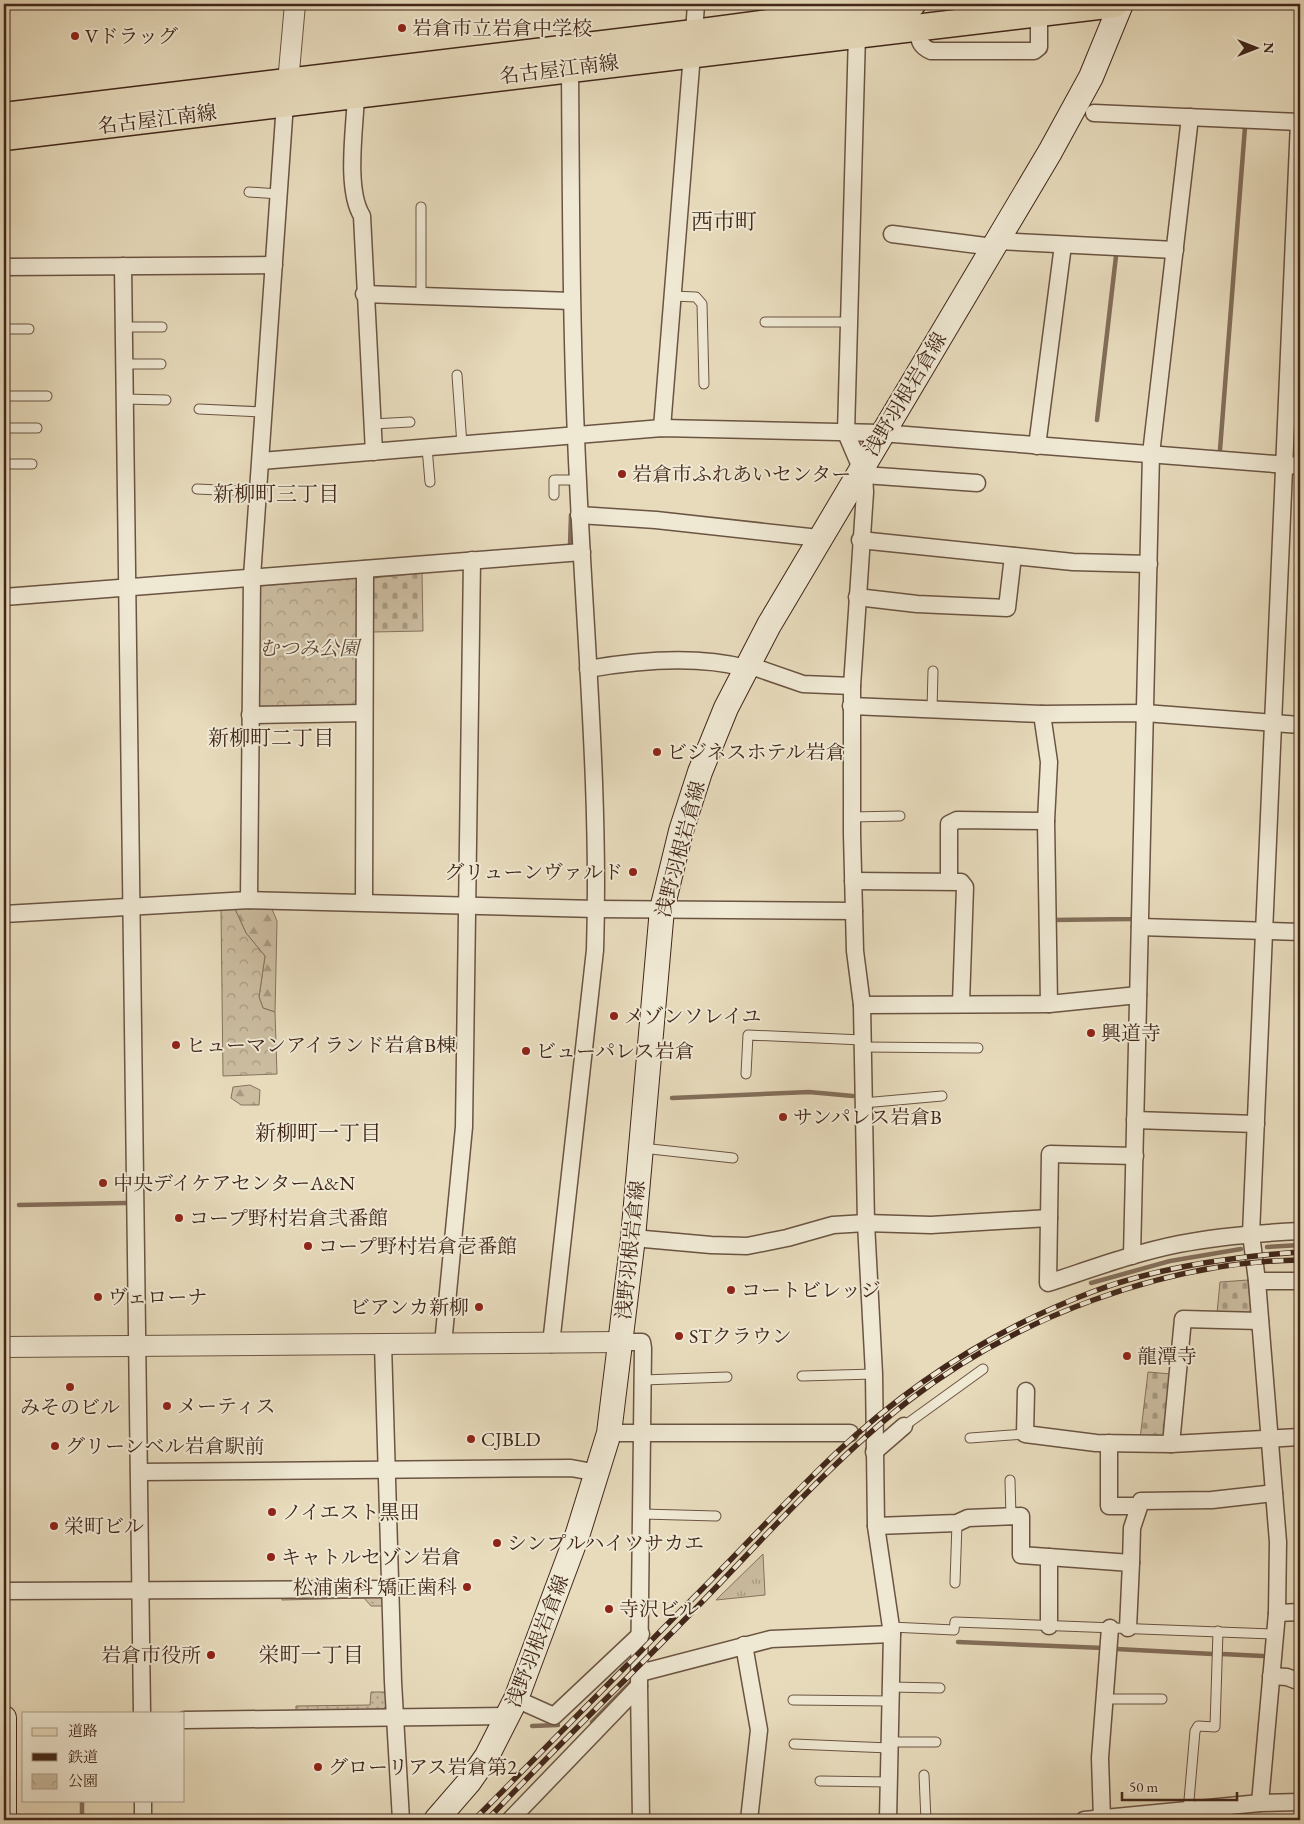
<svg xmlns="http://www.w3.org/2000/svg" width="1304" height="1824" font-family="'EB Garamond','Noto Serif JP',serif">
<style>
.grass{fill:url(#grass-tufts);stroke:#86725d}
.forest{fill:url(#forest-firs);stroke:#86725d}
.cemetery{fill:url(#cemetery-stones);stroke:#86725d}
.park{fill:url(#park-crowns);stroke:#86725d}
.garden{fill:url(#garden-dots);stroke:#86725d}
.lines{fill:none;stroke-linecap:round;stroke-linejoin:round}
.stream{stroke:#836e5a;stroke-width:4.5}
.service-casing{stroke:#6b5442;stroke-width:11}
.minor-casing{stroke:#6b5442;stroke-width:19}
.tertiary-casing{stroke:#6b5442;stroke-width:22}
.secondary-casing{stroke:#42271a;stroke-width:26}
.primary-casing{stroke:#42271a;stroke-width:29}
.service{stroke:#efe8d3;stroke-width:9}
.minor{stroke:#efe8d3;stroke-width:16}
.tertiary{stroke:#efe8d3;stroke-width:20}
.secondary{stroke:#efe8d3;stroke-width:24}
.primary{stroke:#e7dbbc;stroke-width:26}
.rail-casing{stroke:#42271a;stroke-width:5.5}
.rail{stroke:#efe8d3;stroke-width:4;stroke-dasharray:11;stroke-linecap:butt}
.poi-dot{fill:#8f2418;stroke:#efe8d3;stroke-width:2}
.labels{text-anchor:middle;stroke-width:4;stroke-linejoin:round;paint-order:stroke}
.poi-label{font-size:20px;fill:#42271a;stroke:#efe8d3;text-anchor:start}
.street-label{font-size:20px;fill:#42271a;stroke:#efe8d3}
.park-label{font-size:20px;font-style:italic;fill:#5d4535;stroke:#efe8d3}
.neighbourhood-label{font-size:21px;fill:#42271a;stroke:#efe8d3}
.quarter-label{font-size:22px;fill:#42271a;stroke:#efe8d3}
</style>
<defs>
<pattern id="grass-tufts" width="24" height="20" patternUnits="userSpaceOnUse" patternTransform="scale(1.25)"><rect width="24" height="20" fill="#cbbca0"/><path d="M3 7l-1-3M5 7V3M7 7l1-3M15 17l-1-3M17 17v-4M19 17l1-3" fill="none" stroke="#a69982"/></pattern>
<pattern id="forest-firs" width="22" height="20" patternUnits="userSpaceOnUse" patternTransform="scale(1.25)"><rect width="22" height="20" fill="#cbbca0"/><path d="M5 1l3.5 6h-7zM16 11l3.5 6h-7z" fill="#a69982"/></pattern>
<pattern id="cemetery-stones" width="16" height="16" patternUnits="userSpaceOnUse" patternTransform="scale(1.25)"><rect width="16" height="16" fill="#cbbca0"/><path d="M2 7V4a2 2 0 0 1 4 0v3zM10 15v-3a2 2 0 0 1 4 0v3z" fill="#a69982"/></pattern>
<pattern id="park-crowns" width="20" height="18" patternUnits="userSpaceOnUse" patternTransform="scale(1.25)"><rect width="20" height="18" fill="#cbbca0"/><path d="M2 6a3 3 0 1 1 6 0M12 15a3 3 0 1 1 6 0" fill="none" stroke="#a69982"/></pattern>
<pattern id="garden-dots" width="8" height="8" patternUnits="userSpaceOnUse" patternTransform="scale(1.25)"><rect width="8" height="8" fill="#cbbca0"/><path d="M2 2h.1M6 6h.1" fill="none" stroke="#a69982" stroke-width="1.8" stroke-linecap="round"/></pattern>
</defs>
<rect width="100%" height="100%" fill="#e7dbbc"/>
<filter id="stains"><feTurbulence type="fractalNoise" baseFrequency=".004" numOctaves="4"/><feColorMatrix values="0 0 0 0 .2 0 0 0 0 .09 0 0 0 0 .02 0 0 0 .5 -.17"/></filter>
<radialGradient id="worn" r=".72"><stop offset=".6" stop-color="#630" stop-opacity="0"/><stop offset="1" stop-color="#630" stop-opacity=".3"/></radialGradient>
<!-- grass -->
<path class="grass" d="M763,1554L765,1595L716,1600Z"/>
<!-- forest -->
<g class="forest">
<path d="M254,908L272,909L277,921L275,1012L263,1008L259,997L265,956L246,933L235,909Z"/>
<path d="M250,1085L260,1090L259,1105H241L231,1098L233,1087Z"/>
</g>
<!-- cemetery -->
<g class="cemetery">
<path d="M422,573L423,631L372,632V578Z"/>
<path d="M1248,1280L1251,1311L1244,1315L1217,1313L1220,1282Z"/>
<path d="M1148,1372L1171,1374L1165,1435L1163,1439H1140Z"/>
</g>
<!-- park -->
<g class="park">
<path d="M357,578L359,581L360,709L259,708L260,586Z"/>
<path d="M221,909H235L246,933L265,956L259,997L263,1008L275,1012L277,1074L223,1076Z"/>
</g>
<!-- garden -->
<g class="garden">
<path d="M377,1595L383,1600V1606H371L364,1598L282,1600V1596Z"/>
<path d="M371,1692H387L388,1704L381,1711L296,1712V1706L370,1705Z"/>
</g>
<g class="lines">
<!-- stream -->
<g class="stream">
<path d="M1097,420L1116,256"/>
<path d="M1220,450L1245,127"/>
<path d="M570,545L571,515"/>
<path d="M1051,920L1133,919V917"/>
<path d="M672,1098L809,1092L853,1096"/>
<path d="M19,1205L126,1203"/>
<path d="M1267,1247L1300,1245"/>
<path d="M1091,1283L1170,1261L1241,1249"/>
<path d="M958,1642L1104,1648"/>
<path d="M1116,1649L1213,1654"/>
<path d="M1222,1654L1263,1656"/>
<path d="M592,1722L634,1679"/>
<path d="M532,1726L558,1725"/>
<path d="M82,1800V1820"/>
</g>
<!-- service casing -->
<g class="service-casing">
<g id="service">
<path d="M249,192L279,194"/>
<path d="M421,296V207"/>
<path d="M672,296L696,297L702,304L704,384"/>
<path d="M765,322H849"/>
<path d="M124,327H162"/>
<path d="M4,329H29"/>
<path d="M125,364H161"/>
<path d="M457,375L462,445"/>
<path d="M4,396H47"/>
<path d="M125,399L166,400"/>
<path d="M199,409L264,412"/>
<path d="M372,424L410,422"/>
<path d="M4,428H37"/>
<path d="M427,448L430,482"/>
<path d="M4,464H32"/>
<path d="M197,489L259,492"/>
<path d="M554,495V480H578"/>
<path d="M932,709L933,671"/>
<path d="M852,817L900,816"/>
<path d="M862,1047L978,1048"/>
<path d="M746,1074L748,1035L862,1040"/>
<path d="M863,1103L942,1096"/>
<path d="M642,1148L733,1158"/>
<path d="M802,1376L874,1374"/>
<path d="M643,1380L727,1377"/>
<path d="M904,1426L983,1369"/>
<path d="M970,1438L1025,1434"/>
<path d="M1010,1480L1011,1517"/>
<path d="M643,1514L716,1516"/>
<path d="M955,1583L957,1523"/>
<path d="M891,1627L954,1630L955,1622L1275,1634"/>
<path d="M891,1687L940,1688"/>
<path d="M1104,1699H1162"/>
<path d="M793,1700L890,1701"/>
<path d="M889,1742H936"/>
<path d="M794,1744L889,1748"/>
<path d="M924,1775L926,1820"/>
<path d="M820,1781L889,1782"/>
<path d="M1188,1812L1195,1731L1198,1726L1215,1727L1218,1631"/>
</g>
</g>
<!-- minor casing -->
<g class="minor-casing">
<g id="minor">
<path d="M917,27C919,39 919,46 931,51H1034L1039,47V13"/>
<path d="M694,33L696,4"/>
<path d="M857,34L846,433L864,475L865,492L852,686V834L855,951L862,1005L866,1223L874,1374L876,1526L892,1634L888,1820"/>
<path d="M356,95C355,127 345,189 362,216L374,452"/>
<path d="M1094,113L1300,122"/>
<path d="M892,234L993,247"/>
<path d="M997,241L1175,250"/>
<path d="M123,266L142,1713"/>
<path d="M4,267L274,265"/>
<path d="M364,294L571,301"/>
<path d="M662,428L692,54"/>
<path d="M1037,446L1063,245"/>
<path d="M261,461L662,428L881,433L1300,466"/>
<path d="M864,475L977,483"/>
<path d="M579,515L656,520L819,538"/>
<path d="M860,540L1073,562L1149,564"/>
<path d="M4,597L582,552"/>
<path d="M857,597L917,604L1007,608L1013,556"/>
<path d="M748,665L803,684L852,686"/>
<path d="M588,669C639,660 696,655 746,668"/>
<path d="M851,706L1042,714L1145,713L1300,725"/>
<path d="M1042,714L1049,762L1046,821L1049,1004"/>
<path d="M250,715L364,713"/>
<path d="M853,881L961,882L965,887L961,1003"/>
<path d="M949,881V824L957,820L1046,821"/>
<path d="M249,900L252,577L285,103"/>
<path d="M364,901L365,569"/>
<path d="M4,914L249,900L596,909L854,911"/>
<path d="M1140,927L1300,932"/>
<path d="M862,1005L1049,1004L1138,995"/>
<path d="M1135,1120L1256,1124"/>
<path d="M1135,1156L1050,1154L1048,1283C1091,1269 1134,1253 1179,1244C1219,1236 1260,1233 1300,1231"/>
<path d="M633,1238L711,1245L747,1246L787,1238L833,1225L866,1223L931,1225L1049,1218"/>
<path d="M1132,1256L1151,454L1190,117"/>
<path d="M1257,1281H1300"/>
<path d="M621,1342H642L643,1348L639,1686L641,1820"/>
<path d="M383,1344L393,1682L401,1820"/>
<path d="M443,1344L464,1127L472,560"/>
<path d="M551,1344L595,950C600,794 585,637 578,481C571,343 571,206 570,68"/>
<path d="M1026,1391L1025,1434L1096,1443L1171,1444L1300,1437"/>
<path d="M609,1433H850"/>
<path d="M1109,1443V1506H1138"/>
<path d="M1171,1444L1183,1319L1260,1321"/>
<path d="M874,1452L904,1426"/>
<path d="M139,1472L571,1468L598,1473"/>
<path d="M876,1526L957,1523L968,1518L1021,1516V1555L1131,1563L1128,1628"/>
<path d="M1049,1557V1626"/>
<path d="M1131,1563L1132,1528L1141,1501L1212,1500L1274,1493"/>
<path d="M4,1591L390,1589"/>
<path d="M1277,1613L1300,1612"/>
<path d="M744,1645L759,1730L749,1820"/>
<path d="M640,1673L771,1639L892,1634"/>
<path d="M1271,1676L1287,1677L1300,1682"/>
<path d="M516,1699L554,1716L641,1634"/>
<path d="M184,1720L507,1716"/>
<path d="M143,1800V1820"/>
<path d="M1260,1803L1277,1613L1278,1542L1257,1281L1251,1234L1299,122"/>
<path d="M1102,1819L1100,1758L1110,1628"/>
<path d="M510,1820L639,1686"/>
<path d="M1084,1820L1260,1803L1300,1802"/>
</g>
</g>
<!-- tertiary casing -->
<g class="tertiary-casing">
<g id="tertiary">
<path d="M287,94L295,4"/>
<path d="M4,1347L621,1342"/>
</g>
</g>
<!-- secondary casing -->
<g class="secondary-casing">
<g id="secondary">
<path d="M4,1718V1820"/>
<path d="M436,1820L469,1782L487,1756L516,1699L578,1533L609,1433L633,1238L662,909L681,831L700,772L726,708L769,625L1050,152L1091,77L1121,4"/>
</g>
</g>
<!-- primary casing -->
<g class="primary-casing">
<g id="primary">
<path d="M4,116L694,33L912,4"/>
<path d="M4,137L1115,4"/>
</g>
</g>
<!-- service -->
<use href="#service" class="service"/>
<!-- minor -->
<use href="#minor" class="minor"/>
<!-- tertiary -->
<use href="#tertiary" class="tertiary"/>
<!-- secondary -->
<use href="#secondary" class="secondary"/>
<!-- primary -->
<use href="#primary" class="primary"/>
<!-- rail casing -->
<g class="rail-casing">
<g id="rail">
<path d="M474,1820C553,1740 632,1660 711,1580C752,1538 792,1495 835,1454C909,1384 997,1328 1092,1292C1157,1267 1231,1257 1300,1252"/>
<path d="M487,1820C556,1747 629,1677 699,1605C766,1536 831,1462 907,1402C1015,1318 1163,1262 1300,1260"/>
</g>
</g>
<!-- rail -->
<use href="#rail" class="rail"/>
</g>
<!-- markers -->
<g class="poi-dot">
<circle cx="402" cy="28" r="5"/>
<circle cx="75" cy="36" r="5"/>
<circle cx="622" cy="474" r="5"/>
<circle cx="657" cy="752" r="5"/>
<circle cx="633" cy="872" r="5"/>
<circle cx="614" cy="1016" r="5"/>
<circle cx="1091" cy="1033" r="5"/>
<circle cx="176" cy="1045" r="5"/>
<circle cx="526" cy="1051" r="5"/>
<circle cx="783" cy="1117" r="5"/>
<circle cx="103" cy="1183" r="5"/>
<circle cx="179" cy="1218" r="5"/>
<circle cx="308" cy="1246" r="5"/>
<circle cx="731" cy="1290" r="5"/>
<circle cx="98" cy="1297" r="5"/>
<circle cx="479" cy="1307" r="5"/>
<circle cx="679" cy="1336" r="5"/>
<circle cx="1127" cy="1356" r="5"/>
<circle cx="70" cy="1387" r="5"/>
<circle cx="167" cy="1406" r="5"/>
<circle cx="471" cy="1439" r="5"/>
<circle cx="55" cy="1446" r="5"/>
<circle cx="272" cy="1512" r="5"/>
<circle cx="54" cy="1526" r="5"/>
<circle cx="497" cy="1543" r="5"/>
<circle cx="271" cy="1557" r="5"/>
<circle cx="467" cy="1587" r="5"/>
<circle cx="609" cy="1609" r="5"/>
<circle cx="211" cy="1655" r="5"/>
<circle cx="318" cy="1767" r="5"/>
</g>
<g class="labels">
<!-- poi labels -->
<g class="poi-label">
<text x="412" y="35">岩倉市立岩倉中学校</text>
<text x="85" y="43">Vドラッグ</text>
<text x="632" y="481">岩倉市ふれあいセンター</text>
<text x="667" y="759">ビジネスホテル岩倉</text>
<text x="623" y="879" text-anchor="end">グリューンヴァルド</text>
<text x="624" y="1023">メゾンソレイユ</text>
<text x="1101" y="1040">興道寺</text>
<text x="186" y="1052">ヒューマンアイランド岩倉B棟</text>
<text x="536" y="1058">ビューパレス岩倉</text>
<text x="793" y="1124">サンパレス岩倉B</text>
<text x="113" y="1190">中央デイケアセンターA&amp;N</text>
<text x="189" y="1225">コープ野村岩倉弐番館</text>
<text x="318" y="1253">コープ野村岩倉壱番館</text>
<text x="741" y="1297">コートビレッジ</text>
<text x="108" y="1304">ヴェローナ</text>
<text x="469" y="1314" text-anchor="end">ビアンカ新柳</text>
<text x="689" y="1343">STクラウン</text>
<text x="1137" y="1363">龍潭寺</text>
<text x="177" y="1413">メーティス</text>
<text x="70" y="1414" text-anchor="middle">みそのビル</text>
<text x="481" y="1446">CJBLD</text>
<text x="65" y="1453">グリーンベル岩倉駅前</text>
<text x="282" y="1519">ノイエスト黒田</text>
<text x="64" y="1533">栄町ビル</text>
<text x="507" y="1550">シンプルハイツサカエ</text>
<text x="281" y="1564">キャトルセゾン岩倉</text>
<text x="457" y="1594" text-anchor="end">松浦歯科 矯正歯科</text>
<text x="619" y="1616">寺沢ビル</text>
<text x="201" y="1662" text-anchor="end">岩倉市役所</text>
<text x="328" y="1774">グローリアス岩倉第2</text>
</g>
<!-- street labels -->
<g class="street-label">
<text transform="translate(559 69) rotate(-7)" y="7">名古屋江南線</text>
<text transform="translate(157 119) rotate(-7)" y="7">名古屋江南線</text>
<text transform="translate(905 394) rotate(-59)" y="7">浅野羽根岩倉線</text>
<text transform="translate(680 849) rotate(-75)" y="7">浅野羽根岩倉線</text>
<text transform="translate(630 1250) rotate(-84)" y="7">浅野羽根岩倉線</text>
<text transform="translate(537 1641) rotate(-69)" y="7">浅野羽根岩倉線</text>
</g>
<!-- park labels -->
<g class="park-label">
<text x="309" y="655">むつみ公園</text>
</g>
<!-- neighbourhood labels -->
<g class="neighbourhood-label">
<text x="276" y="501">新柳町三丁目</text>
<text x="271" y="745">新柳町二丁目</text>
<text x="318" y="1140">新柳町一丁目</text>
<text x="311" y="1662">栄町一丁目</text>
</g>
<!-- quarter labels -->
<g class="quarter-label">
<text x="724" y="229">西市町</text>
</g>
</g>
<!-- margin -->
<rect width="1304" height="1824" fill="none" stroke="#e7dbbc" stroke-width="20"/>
<rect x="5" y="5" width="1294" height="1814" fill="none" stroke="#42271a" stroke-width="2.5"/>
<rect x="10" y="10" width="1284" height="1804" fill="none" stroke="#42271a"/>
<!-- legend -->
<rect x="22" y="1712" width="162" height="90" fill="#efe8d3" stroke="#aa9b89"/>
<rect x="32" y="1728" width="25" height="8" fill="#e7dbbc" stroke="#aa9b89"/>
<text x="68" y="1736" font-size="15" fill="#42271a">道路</text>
<rect x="32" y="1753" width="25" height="8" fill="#42271a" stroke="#aa9b89"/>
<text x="68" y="1762" font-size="15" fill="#42271a">鉄道</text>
<rect x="32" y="1774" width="25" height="15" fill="url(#park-crowns)" stroke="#aa9b89"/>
<text x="68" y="1786" font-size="15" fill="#42271a">公園</text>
<!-- north arrow -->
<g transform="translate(1256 48) rotate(90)" stroke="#efe8d3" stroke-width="4" paint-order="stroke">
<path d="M0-4L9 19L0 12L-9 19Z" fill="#42271a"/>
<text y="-8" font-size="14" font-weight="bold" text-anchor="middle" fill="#42271a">N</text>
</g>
<!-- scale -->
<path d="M1122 1792v8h115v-8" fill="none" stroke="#42271a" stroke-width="2.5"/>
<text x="1129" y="1792" font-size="15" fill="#42271a" stroke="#efe8d3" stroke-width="4" paint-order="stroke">50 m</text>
<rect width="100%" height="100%" filter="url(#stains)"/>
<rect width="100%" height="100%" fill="url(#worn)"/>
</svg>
